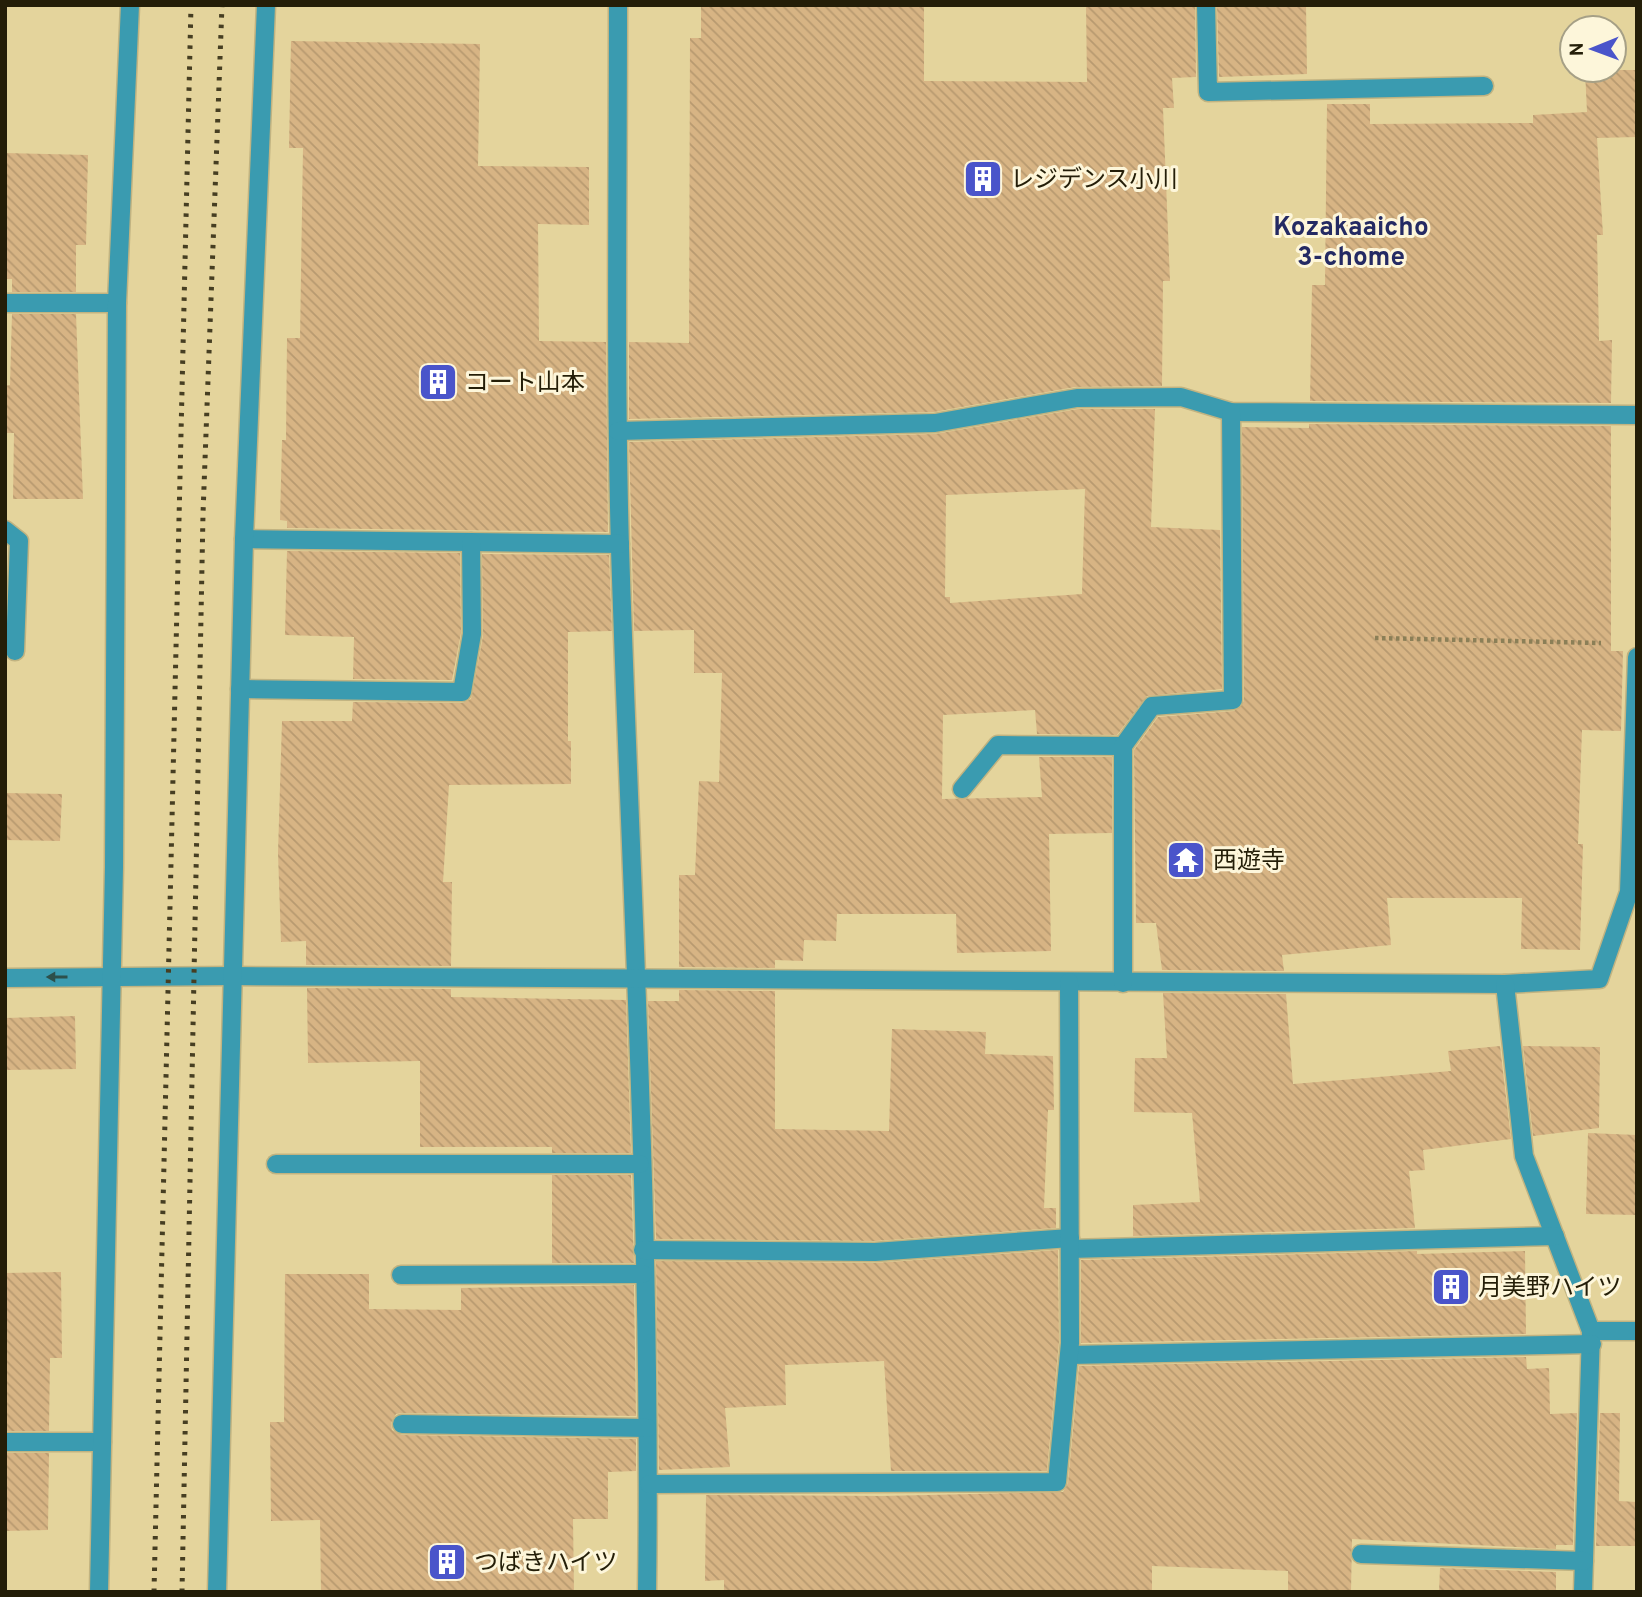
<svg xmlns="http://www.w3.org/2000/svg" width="1642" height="1597" font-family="Overpass,'Noto Sans JP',sans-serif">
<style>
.building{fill:url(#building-back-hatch);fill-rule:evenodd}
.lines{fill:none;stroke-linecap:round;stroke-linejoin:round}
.minor-casing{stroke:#c1b381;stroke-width:21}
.path{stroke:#8b7f57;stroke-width:4.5;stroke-dasharray:3.5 3.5;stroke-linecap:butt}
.minor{stroke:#3a9bb0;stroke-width:18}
.rail{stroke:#463e22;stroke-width:5;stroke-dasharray:3.5 7;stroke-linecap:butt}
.oneway{fill:#2d504b}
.labels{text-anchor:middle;stroke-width:6;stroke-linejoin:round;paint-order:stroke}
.poi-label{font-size:24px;fill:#241e08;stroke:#fdf6da;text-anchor:start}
.neighbourhood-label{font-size:26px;font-weight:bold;fill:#242a63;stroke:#fdf6da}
</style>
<defs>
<pattern id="building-back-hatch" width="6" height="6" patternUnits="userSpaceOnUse" patternTransform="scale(1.75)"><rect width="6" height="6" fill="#d7b484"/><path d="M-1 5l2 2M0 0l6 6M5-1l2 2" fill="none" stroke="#b89a70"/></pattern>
</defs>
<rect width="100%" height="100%" fill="#e4d49c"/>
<!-- building -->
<g class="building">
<path d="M701,5H924V81L1087,82L1086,5H1195L1196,77L1172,78L1174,108H1163L1170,281H1163L1162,386L1075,387L934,412L629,419V342L689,343L690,38H701Z"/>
<path d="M1217,5H1306L1307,74L1219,77Z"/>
<path d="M291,41L480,44L478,166L589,167V225L538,224L539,341L606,342L608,532L287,528V521L280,520L282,440H286L287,338H300L303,148H289Z"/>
<path d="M1585,70H1637V137L1597,138L1603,235H1597L1599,341L1612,340L1611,403L1310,401L1312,285H1325L1327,104H1370V124L1533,123V115L1587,112Z"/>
<path d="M5,153L88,155L86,245H76V292H12V279H5Z"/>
<path d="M12,314H76L83,499H13L14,433H5V386L10,385Z"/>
<path d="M1078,409H1155L1151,527L1220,530L1222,689L1147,696L1117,735L1037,734L1035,710L943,715L942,799L1042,797L1039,757H1112V833L1049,834L1051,951L957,953L956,914H837L836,941L804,940L803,961L775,960V968L679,967V875H695L699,781L719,782L722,673H694V630L634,631L629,442L935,434ZM1085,489L1082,594L950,603V597H945L946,495Z"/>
<path d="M1309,424L1611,426V651H1623L1621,731L1582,730L1578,844H1583L1580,950L1521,949L1522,898H1387L1391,945L1282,955L1284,971L1162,970L1156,923H1136L1134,750L1158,717L1234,711L1244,701L1242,427L1309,428Z"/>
<path d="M287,551L460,553L461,633L452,680L353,679L354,637L285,635Z"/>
<path d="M482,554L609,555L612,631L568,632V741H571V784L449,785L443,882H452L451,966L306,965V941L281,942L278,853L282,721H352L353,702L462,703L471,699L483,636Z"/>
<path d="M5,793L62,794L60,841L5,840Z"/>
<path d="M307,988L451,989V997L626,1000L631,1153H552V1147H420V1061L308,1063Z"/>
<path d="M679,990L775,991V1129L889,1131L892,1029L986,1032L985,1054L1053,1056L1054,1110H1048L1044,1208H1056V1228L875,1241L656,1239L648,1001H679Z"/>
<path d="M1163,993L1286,994L1293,1084L1451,1071L1448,1051L1500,1046L1511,1139L1423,1150L1425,1170L1409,1171L1415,1228L1133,1236V1205L1200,1202L1192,1113L1134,1112L1135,1058H1167Z"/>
<path d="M75,1016L76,1069L5,1070V1018Z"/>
<path d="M1523,1046L1600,1047L1599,1128L1533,1136Z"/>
<path d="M1588,1133L1637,1135V1215L1586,1214Z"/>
<path d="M552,1175H631L634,1263H552Z"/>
<path d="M1058,1250L1059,1342L1047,1471H891L884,1361L785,1365L786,1405L725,1408L730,1467L659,1470L656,1261L875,1263Z"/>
<path d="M1417,1251V1254L1525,1251L1526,1334L1081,1343V1260Z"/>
<path d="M61,1272L62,1358H50L49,1431H5V1273Z"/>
<path d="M285,1274H369V1309L461,1310V1288L634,1285L636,1416L402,1413L396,1414L391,1423L392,1430L402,1435L636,1439V1471L608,1472V1519H573L574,1591L321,1592L320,1520L271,1521L270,1422H284Z"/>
<path d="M1526,1357L1527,1369L1549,1368L1550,1414L1577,1413L1573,1545H1556V1549L1352,1539L1351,1592L1288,1590V1571L1152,1566V1592H724V1580L705,1581L706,1495L882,1496L1063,1492L1068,1483L1079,1366Z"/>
<path d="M1600,1413H1620L1619,1501L1637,1502V1546H1596Z"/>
<path d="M5,1453H49L48,1530L5,1531Z"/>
<path d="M1440,1568L1556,1572V1592H1439Z"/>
</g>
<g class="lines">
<!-- minor casing -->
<g class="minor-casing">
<g id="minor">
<path d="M618,5C618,186 615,367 620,548C631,895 652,1244 647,1592"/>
<path d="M1206,5L1208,92L1484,86"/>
<path d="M5,303H117"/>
<path d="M618,431L935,423L1077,398L1181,397L1231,412L1637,415"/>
<path d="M5,530L19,541L15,651"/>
<path d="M244,539L620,544"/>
<path d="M240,689L462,692L472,634L471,542"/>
<path d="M962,789L998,745L1123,746"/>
<path d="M5,978L233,976L1505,984L1599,979L1629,892L1637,657"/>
<path d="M1123,983V746L1152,706L1233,700L1231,412"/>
<path d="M1505,984L1524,1156L1591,1331L1583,1592"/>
<path d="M276,1164H640"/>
<path d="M1070,1249L1555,1236"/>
<path d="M643,1250L875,1252L1070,1238"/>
<path d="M401,1275L643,1274"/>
<path d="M1591,1331H1637"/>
<path d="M1070,1355L1592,1344"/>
<path d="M402,1424L647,1428"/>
<path d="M5,1442H102"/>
<path d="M649,1484L1057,1482L1070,1343L1069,982"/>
<path d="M1361,1554L1584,1561"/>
<path d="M99,1592L114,867L117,303L130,5"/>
<path d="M217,1592L244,539L266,5"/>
</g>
</g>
<!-- path -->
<path class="path" d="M1375,638L1601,643"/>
<!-- minor -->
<use href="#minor" class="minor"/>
<!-- rail -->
<g class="rail">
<path d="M154,1592L191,5"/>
<path d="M182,1592L203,514L222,5"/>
</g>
</g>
<!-- one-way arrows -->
<defs><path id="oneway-solid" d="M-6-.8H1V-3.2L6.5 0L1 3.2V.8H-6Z" transform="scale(1.75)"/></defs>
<use class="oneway" href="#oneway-solid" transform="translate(57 977) rotate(180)"/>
<!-- icons -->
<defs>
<g id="building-square" transform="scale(2.0125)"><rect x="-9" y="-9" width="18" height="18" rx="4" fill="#4a54ca" stroke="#fdf6da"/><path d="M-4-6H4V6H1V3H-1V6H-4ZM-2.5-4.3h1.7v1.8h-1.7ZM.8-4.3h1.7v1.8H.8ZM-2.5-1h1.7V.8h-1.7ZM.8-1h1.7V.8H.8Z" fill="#fff"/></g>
<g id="temple-square" transform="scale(2.0125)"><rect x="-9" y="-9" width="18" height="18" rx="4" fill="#4a54ca" stroke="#fdf6da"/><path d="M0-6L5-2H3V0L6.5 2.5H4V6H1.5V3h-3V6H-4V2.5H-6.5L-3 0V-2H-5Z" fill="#fff"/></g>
</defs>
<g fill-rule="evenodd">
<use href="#building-square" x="983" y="179"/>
<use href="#building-square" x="438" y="382"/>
<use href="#temple-square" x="1186" y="860"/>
<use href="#building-square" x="1451" y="1287"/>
<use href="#building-square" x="447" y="1562"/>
</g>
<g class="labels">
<!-- poi labels -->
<g class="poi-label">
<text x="1010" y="187">レジデンス小川</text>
<text x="465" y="390">コート山本</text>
<text x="1213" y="868">西遊寺</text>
<text x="1478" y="1295">月美野ハイツ</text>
<text x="474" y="1570">つばきハイツ</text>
</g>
<!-- neighbourhood labels -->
<g class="neighbourhood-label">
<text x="1351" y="235">Kozakaaicho<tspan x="1351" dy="30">3-chome</tspan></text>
</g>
</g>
<!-- border -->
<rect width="1642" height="1597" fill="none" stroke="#241e08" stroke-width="14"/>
<!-- north arrow -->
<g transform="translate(1593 49) rotate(269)"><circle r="33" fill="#fdf6da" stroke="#a6a086" stroke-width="2"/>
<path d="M0-5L12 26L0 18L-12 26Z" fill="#4a54ca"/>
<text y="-10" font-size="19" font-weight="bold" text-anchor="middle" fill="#241e08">N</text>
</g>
</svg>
